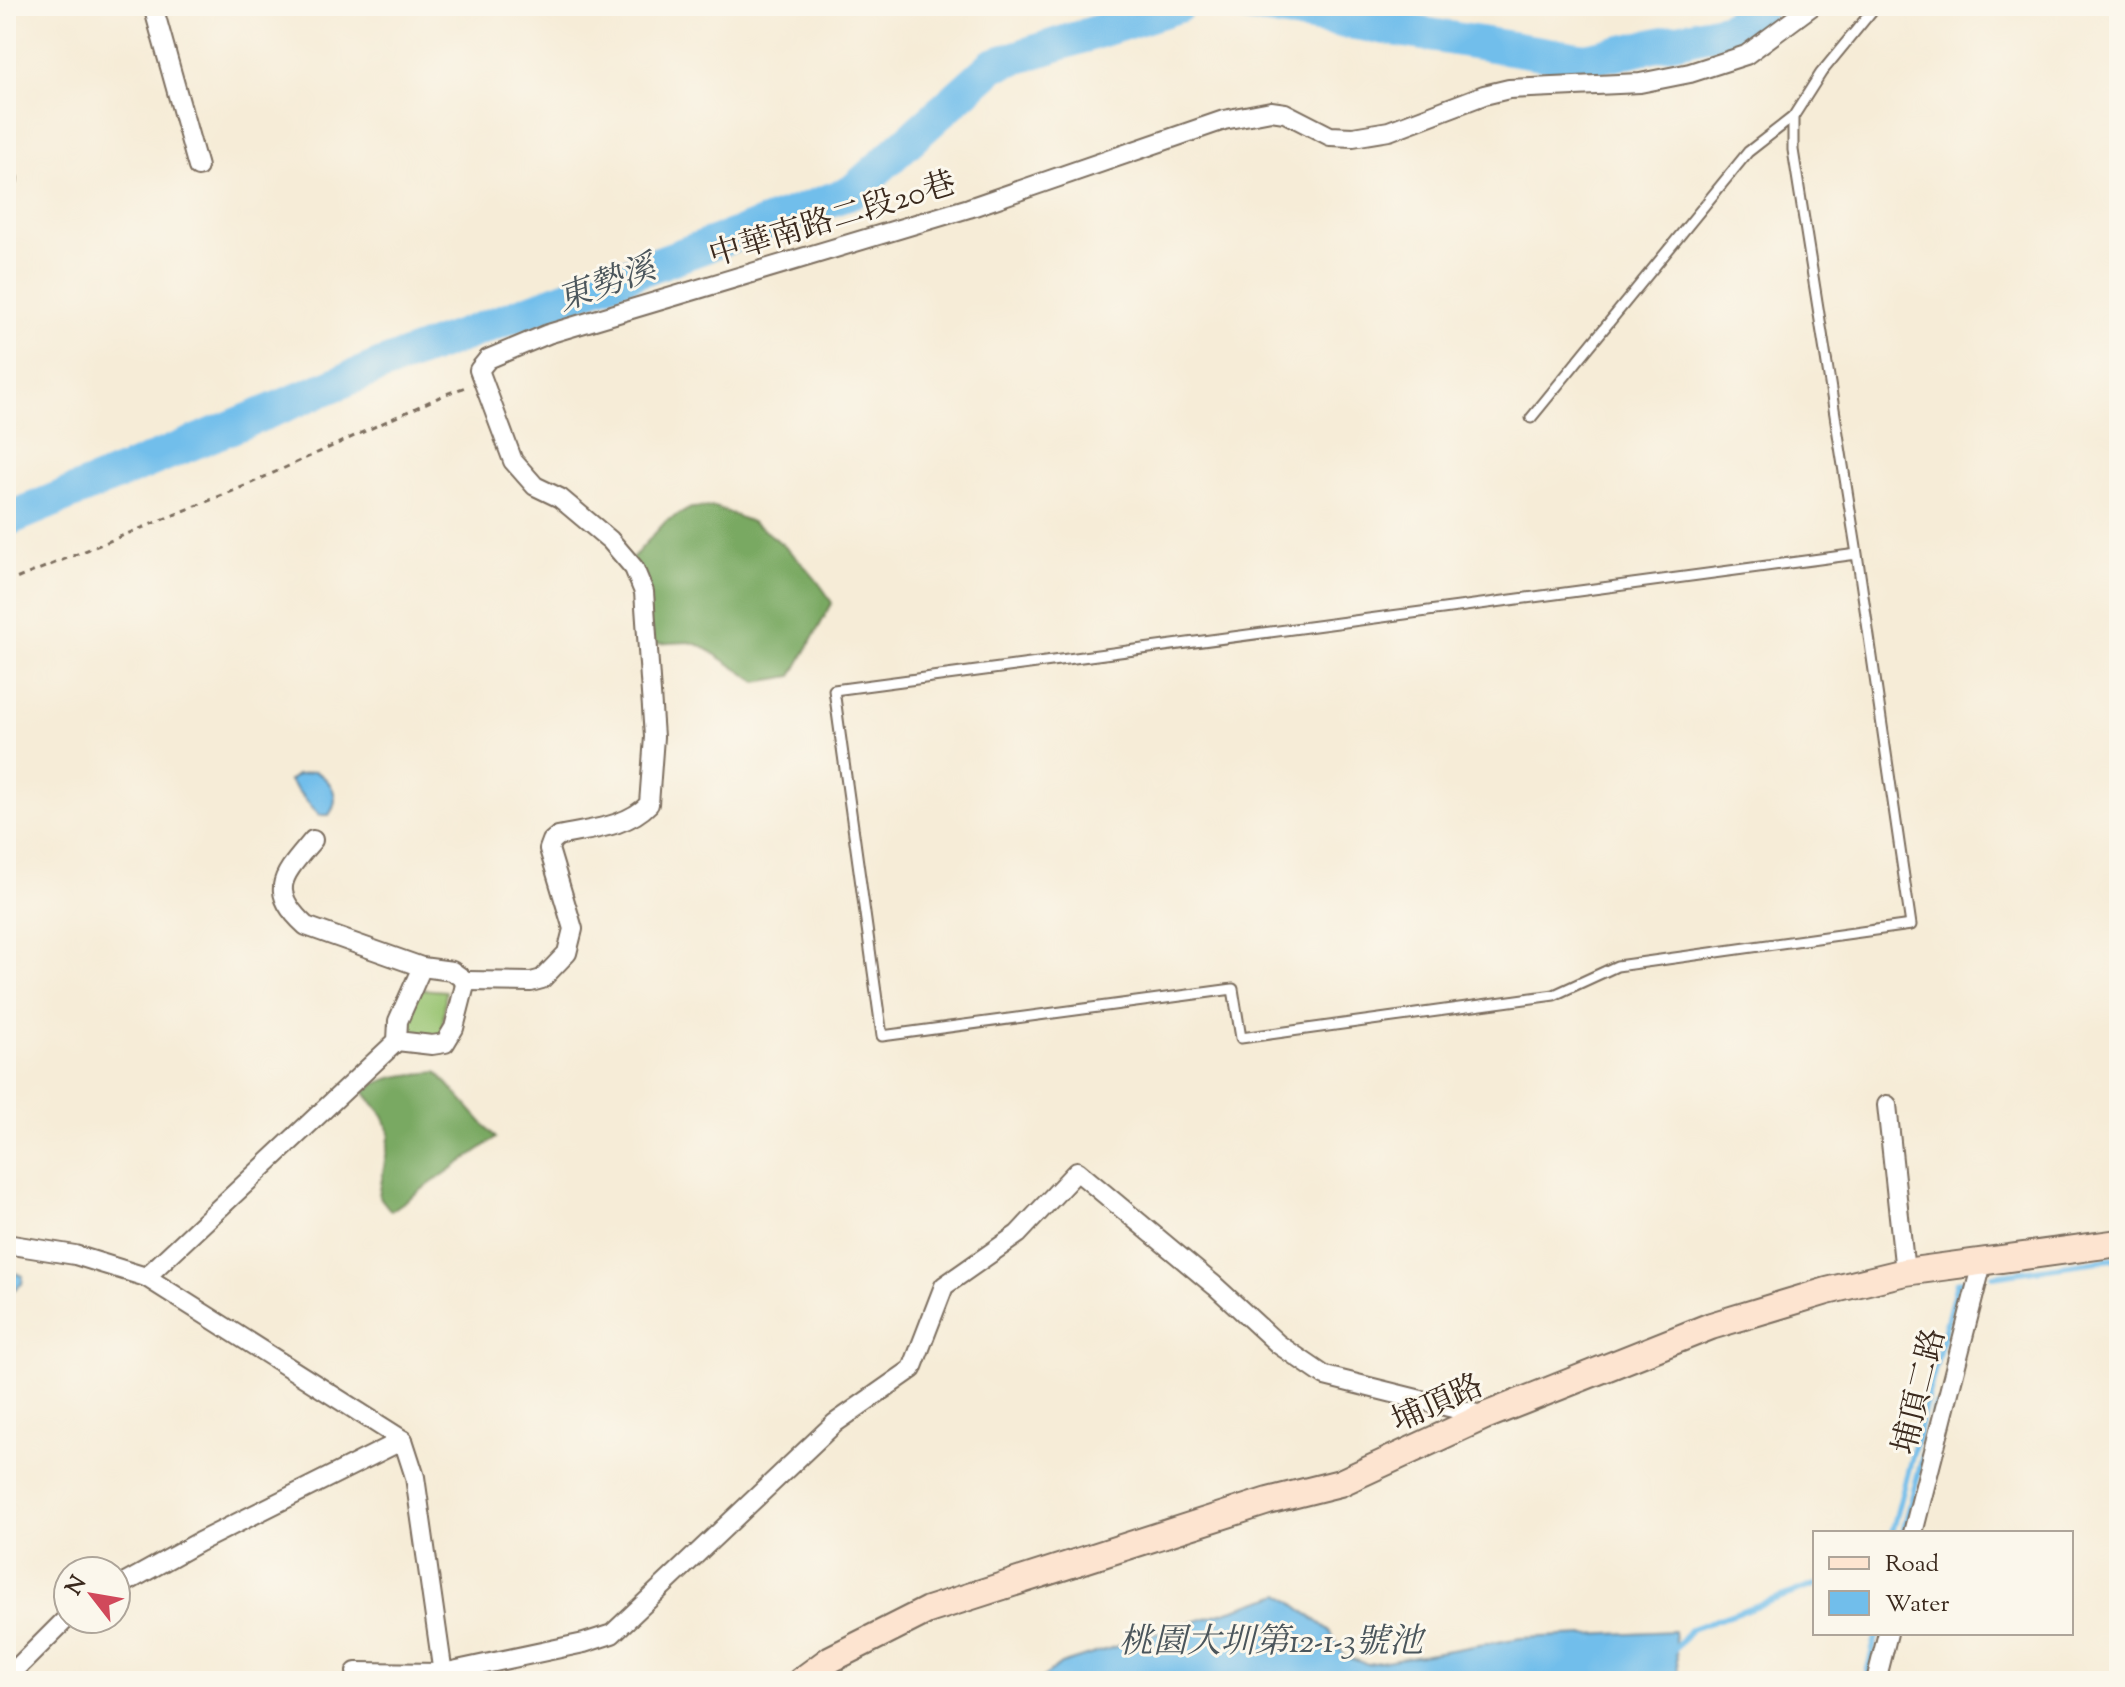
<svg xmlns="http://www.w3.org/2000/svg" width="2125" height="1687" font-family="'Sorts Mill Goudy','Noto Serif TC',serif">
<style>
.green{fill:#97c370;stroke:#697647;stroke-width:2}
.forest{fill:#79a962;stroke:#5a6a40;stroke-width:2}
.water{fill:#71beeb;stroke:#567484;stroke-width:2}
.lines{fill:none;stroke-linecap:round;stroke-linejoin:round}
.stream{stroke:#71beeb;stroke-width:6}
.river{stroke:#71beeb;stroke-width:34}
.lane-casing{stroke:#7c6e5f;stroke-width:13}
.street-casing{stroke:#7c6e5f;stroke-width:22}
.secondary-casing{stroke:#7c6e5f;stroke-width:30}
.path{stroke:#7c6e5f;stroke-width:3;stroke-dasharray:6 6;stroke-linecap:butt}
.lane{stroke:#fff;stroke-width:9}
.street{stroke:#fff;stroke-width:18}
.secondary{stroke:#fde4d0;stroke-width:26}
.labels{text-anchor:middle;stroke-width:6;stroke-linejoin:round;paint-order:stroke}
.street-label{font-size:32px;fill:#3b2a1e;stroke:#fbf7ec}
.water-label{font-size:34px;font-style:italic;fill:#4b565c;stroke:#fbf7ec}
</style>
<rect width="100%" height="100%" fill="#fbf7ec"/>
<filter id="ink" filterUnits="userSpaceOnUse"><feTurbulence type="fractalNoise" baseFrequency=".0125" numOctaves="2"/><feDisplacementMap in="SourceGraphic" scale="16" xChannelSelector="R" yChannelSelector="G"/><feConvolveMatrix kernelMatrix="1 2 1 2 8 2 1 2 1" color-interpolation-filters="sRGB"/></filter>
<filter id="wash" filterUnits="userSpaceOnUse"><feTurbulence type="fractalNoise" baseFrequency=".006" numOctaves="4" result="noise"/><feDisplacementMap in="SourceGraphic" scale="32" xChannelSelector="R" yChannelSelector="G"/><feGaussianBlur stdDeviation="1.8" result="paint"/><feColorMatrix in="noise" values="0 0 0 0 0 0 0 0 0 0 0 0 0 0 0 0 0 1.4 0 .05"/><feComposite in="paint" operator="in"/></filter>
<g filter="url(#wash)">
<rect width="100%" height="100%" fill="#f6ecd7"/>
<!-- green -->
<path class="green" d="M420,989L446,991L441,1040L398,1032Z"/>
<!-- forest -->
<g class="forest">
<path d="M715,507C727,512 739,517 751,522C780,538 816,574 832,603L792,676L757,682L702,646L690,642L650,644L627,564L666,521L691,508Z"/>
<path d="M437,1072L496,1138L391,1211L379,1196L390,1133L383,1115L364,1092C385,1074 409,1075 437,1072Z"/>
</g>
<!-- water -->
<g class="water">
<path d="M314,771C332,780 342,798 329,815H319L289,781L297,775Z"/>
<path d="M6,1270L23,1276L22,1284L6,1295Z"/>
<path d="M1281,1594L1330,1631L1345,1657L1368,1664L1521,1638L1674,1631L1679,1681H1038L1061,1664Z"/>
</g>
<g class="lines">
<!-- stream -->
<g class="stream">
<path d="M1993,1276L2119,1258"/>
<path d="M1892,1533L1957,1283L1969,1280L1967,1286"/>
<path d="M1903,1533L1936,1405"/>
<path d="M1673,1651L1691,1629L1815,1585"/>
<path d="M1865,1681L1877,1633"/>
</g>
<!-- river -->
<g class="river">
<path d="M1249,6L1585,60L1729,29L1762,6"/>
<path d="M6,520L382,365L852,192L993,65L1178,6"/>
</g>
</g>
</g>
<g filter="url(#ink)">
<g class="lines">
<!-- lane casing -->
<g class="lane-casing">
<g id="lane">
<path d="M1531,418L1748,152L1793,117"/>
<path d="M1857,554L834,690L882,1036L1233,989L1241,1038L1554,995L1617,966L1911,925L1857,554L1793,150V117L1821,73L1876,6"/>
</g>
</g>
<!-- street casing -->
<g class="street-casing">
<g id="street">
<path d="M153,6L198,167"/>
<path d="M6,180L8,179"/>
<path d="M313,840C284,875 266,889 306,926L422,967L452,971L466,981"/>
<path d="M466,981L531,982L542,979L567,953L573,929L549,849L552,841L558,836C589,829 626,828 649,804L654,737L644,592L634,568L610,540L560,498L535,486L513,461L479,370L488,359L548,334L969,208L1224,120L1271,111L1285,113L1330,136L1353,137L1389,131L1484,95L1509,89L1640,83L1690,73L1746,55L1812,6"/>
<path d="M397,1041L432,1045L445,1043L454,1028L466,981"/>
<path d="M1887,1105L1905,1272"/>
<path d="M6,1244L75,1255L146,1277L403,1440L415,1477L444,1681"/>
<path d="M146,1277L397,1041L398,1021L422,967"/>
<path d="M1913,1533L1982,1263"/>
<path d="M116,1588L199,1542L403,1440"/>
<path d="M356,1672L443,1673L584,1643L612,1634L835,1423L912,1369L944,1286L1018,1234L1077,1171L1215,1286L1278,1344L1325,1376L1485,1416"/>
<path d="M6,1679L68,1617"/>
<path d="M1876,1681L1888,1633"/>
</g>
</g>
<!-- secondary casing -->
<g class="secondary-casing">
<path id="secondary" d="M801,1681L831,1659L928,1610L1268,1501L1340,1483L1485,1416L1711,1326L1827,1291L1905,1272L2119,1243"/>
</g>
<!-- path -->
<path class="path" d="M6,583L245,486L446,394L466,387"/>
<!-- lane -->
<use href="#lane" class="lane"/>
<!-- street -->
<use href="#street" class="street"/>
<!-- secondary -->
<use href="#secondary" class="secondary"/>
</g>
</g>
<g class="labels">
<!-- street labels -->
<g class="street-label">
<text transform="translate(832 218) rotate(-17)" y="11">中華南路二段20巷</text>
<text transform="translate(1918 1391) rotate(-76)" y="11">埔頂二路</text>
<text transform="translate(1437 1402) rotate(-24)" y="11">埔頂路</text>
</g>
<!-- water labels -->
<g class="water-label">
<text transform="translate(606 282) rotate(-20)" y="12">東勢溪</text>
<text x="1271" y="1652">桃園大圳第12-1-3號池</text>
</g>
</g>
<!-- margin -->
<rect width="2125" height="1687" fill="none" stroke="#fbf7ec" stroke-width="32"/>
<!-- legend -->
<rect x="1813" y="1531" width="260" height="104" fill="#fbf7ec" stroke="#aea59a" stroke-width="2"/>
<rect x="1829" y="1557" width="40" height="12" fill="#fde4d0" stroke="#aea59a" stroke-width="2"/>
<text x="1885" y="1571" font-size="24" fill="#3b2a1e">Road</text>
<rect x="1829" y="1591" width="40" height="24" fill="#71beeb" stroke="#aea59a" stroke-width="2"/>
<text x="1885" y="1611" font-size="24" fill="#3b2a1e">Water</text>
<!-- north arrow -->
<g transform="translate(92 1595) rotate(301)"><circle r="38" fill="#fbf7ec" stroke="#aea59a" stroke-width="2"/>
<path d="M0-6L14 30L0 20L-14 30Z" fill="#d1495b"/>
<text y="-12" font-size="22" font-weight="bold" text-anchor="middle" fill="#3b2a1e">N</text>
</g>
</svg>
